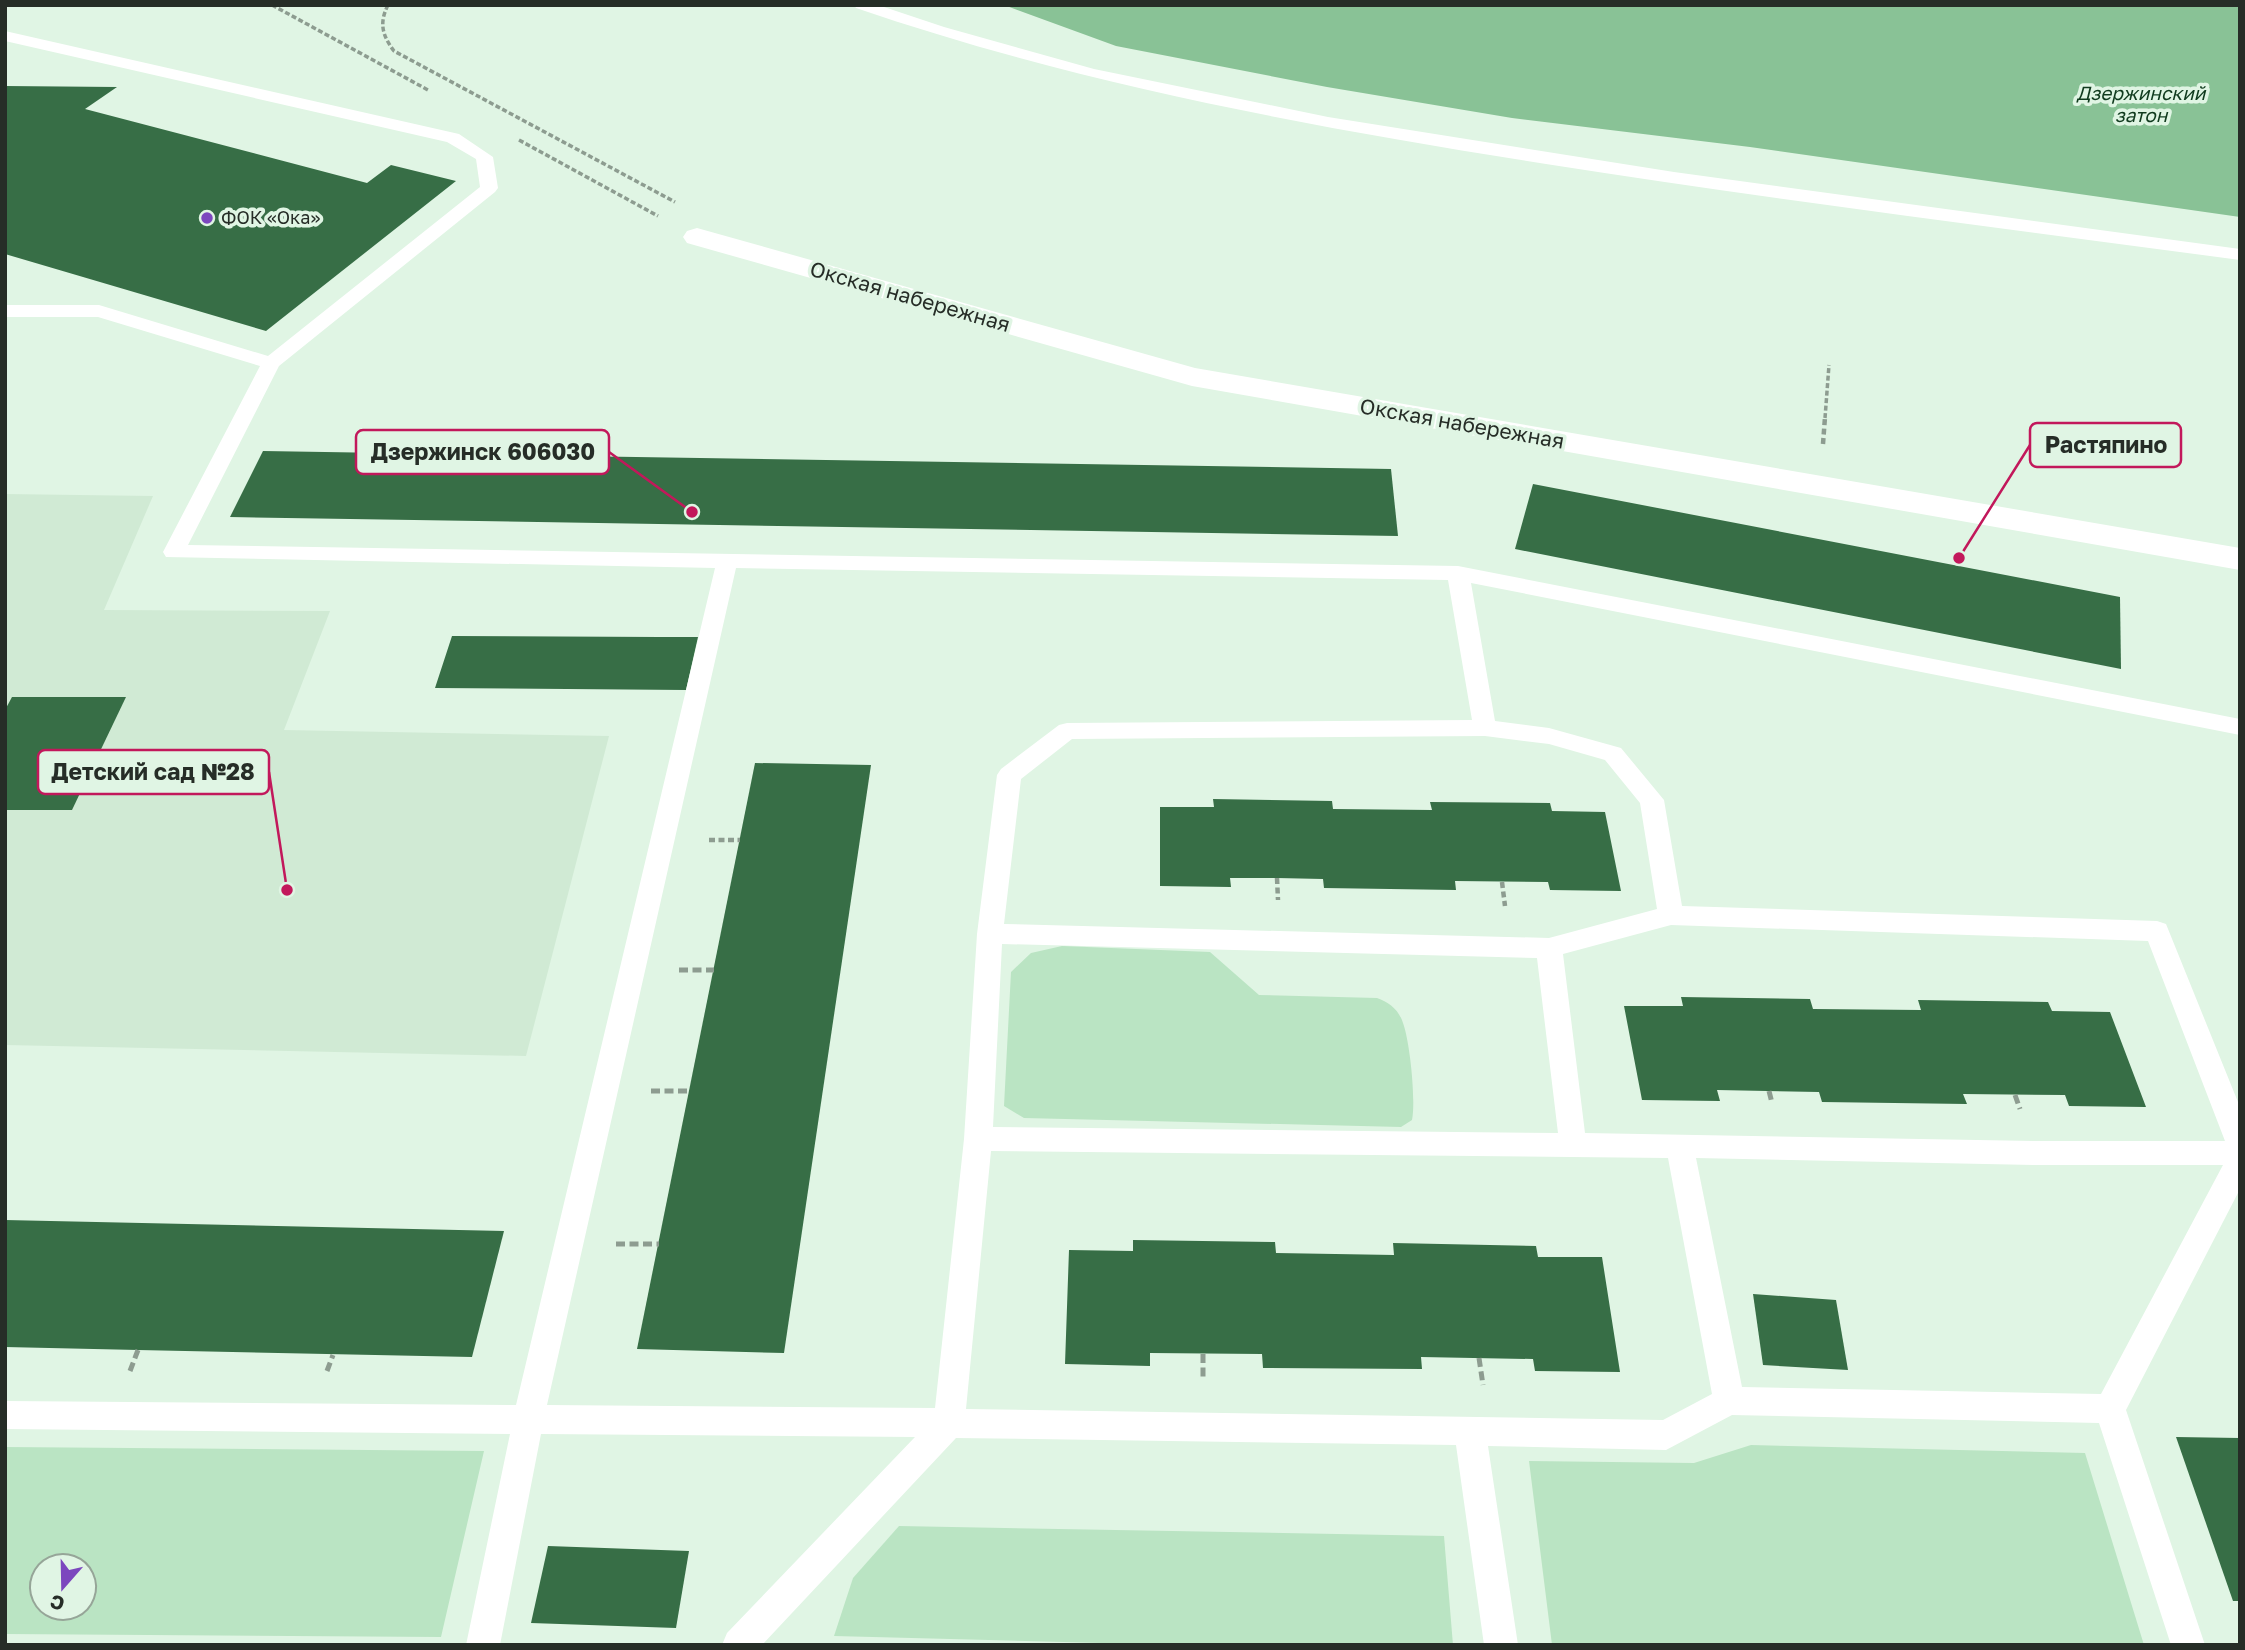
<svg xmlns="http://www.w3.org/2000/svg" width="2245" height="1650" font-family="'Golos Text',sans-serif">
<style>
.built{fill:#d0ead4}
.green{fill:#bae4c3;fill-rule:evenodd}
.water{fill:#89c296}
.building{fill:#376e46}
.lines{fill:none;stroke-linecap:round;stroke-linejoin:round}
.path-far2{stroke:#8d9c90;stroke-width:3.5;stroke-dasharray:5 2.5;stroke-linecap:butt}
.path-far1{stroke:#8d9c90;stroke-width:4.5;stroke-dasharray:6 3.5;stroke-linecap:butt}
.path{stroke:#8d9c90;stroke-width:5;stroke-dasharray:9 4.5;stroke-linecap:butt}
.lane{fill:#fff;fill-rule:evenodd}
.street{fill:#fff;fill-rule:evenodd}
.poi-dot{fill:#7c47be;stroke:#e0f5e4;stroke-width:2.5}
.labels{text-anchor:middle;stroke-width:7;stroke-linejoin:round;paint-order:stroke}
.far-poi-label{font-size:18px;fill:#262d27;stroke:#e0f5e4;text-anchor:start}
.far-water-label{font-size:19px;font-style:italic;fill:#103b1e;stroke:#e0f5e4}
.street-label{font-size:21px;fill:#262d27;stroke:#e0f5e4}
.leader{fill:none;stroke:#c2185b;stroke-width:2.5}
.callout-dot{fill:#c2185b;stroke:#e0f5e4;stroke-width:2.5}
.callout{fill:#e0f5e4;stroke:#c2185b;stroke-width:2.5}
.callout-label{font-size:23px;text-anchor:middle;font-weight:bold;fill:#262d27}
</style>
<rect width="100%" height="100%" fill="#e0f5e4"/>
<!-- built -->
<path class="built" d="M5,494L153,496L104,610L330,611L284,730L609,736L526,1056L5,1045Z"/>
<!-- green -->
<g class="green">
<path d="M1062,946L1210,952L1259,995L1377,998C1389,1002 1399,1010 1403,1023C1410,1042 1416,1101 1412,1120L1401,1127L1024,1118L1004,1106L1011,972L1031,953Z"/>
<path d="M1751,1445L2085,1453L2144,1645H1552L1529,1461L1694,1463Z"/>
<path d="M5,1447L484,1451L441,1637L5,1634ZM42,1566H84V1608H42Z"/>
<path d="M899,1526L1444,1536L1453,1645H1177L834,1636L853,1578Z"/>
</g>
<!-- water -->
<path class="water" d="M1004,5H2240V217L1750,147L1512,118L1327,87L1116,46Z"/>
<!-- building -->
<g class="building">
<path d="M5,86L117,87L85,109L367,183L391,165L456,181L266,331L5,254Z"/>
<path d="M263,451L1391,469L1398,536L230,517Z"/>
<path d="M1533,484L2120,597L2121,669L1515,549Z"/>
<path d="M452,636L659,637H698L686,690L435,688Z"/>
<path d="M12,697H126L72,810H5V710Z"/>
<path d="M755,763L871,765L784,1353L637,1349Z"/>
<path d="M1213,799L1332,801L1333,809L1432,810L1430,802L1550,803L1552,811L1605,812L1621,891L1550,890L1548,882L1455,881L1456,890L1324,888L1323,879L1277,878H1230L1231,887L1160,886V807H1214Z"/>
<path d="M1681,997L1810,999L1813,1009L1921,1010L1918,1000L2048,1002L2052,1011L2110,1012L2146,1107L2069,1106L2065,1095L1963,1094L1967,1104L1822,1102L1819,1092L1717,1090L1720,1101L1642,1100L1624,1006H1683Z"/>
<path d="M5,1220L504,1231L472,1357L138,1350L5,1347Z"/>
<path d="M1133,1240L1275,1242L1276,1253L1394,1255L1393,1243L1536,1246L1538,1257H1602L1620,1372L1535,1371L1533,1359L1421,1357L1422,1369L1263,1368L1262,1354L1150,1353V1366L1065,1364L1069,1250L1133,1251Z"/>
<path d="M1753,1294L1836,1300L1848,1370L1763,1365Z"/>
<path d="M2176,1437L2240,1438V1601H2233Z"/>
<path d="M548,1546L689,1551L676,1628L531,1623Z"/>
</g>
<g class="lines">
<!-- path-far2 -->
<g class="path-far2">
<path d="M272,5L428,90"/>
<path d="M388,5C379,23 382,35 394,51L675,202"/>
<path d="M519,140L658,216"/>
<path d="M1825,418L1829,365"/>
</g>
<!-- path-far1 -->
<g class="path-far1">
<path d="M1823,444L1825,417"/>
<path d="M709,840H740"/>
<path d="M1277,878L1278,900"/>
<path d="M1502,882L1505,906"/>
</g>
<!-- path -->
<g class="path">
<path d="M679,970H714"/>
<path d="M651,1091H689"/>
<path d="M1769,1091L1772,1103"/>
<path d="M2015,1095L2020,1109"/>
<path d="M616,1244H659"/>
<path d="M1203,1354V1381"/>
<path d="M1479,1358L1483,1385"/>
<path d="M130,1371L138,1350"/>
<path d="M327,1371L333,1355"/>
</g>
<!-- lane -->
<g class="lane">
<path d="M854,5H878L944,27L1094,69L1328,117L1674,172L2240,249V260C2008,229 1777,200 1546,164C1312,127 1081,85 856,8Z"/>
<path d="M5,31L459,134L493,157L498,188L495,192L279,366L188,545L1458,566L2240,719V735L1471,583L1495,721L1549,728L1621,748L1664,800L1682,906L2157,921L2166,924L2240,1107V1189L2126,1410L2205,1645H2171L2099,1423L1732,1415L1666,1450L1488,1446L1518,1645H1484L1456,1445L956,1438L762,1645H722L727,1633L915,1437L541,1434L500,1645H466L510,1434L5,1429V1401L516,1405L715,568L166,557L163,552L260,366L98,317H5V305H99L268,356L480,187L476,159L447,142L5,41ZM736,568L1448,580L1472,720L1067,723L1059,725L1001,769L997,775L977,934L964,1139L935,1408L547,1405ZM1485,736L1549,744L1605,760L1640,803L1657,909L1549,938L1004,924L1021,779L1072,739ZM1671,925L2148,941L2225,1141H2034L1585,1133L1563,954ZM1002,944L1537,958L1558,1133L993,1127ZM991,1151L1668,1158L1712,1394L1663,1420L966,1409ZM1696,1158L2034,1165H2223L2101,1394L1742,1387Z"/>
</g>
<!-- street -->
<path class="street" d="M697,228L1195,368L2240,548V570L1192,386L687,243L683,237L687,231Z"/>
</g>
<!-- markers -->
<circle class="poi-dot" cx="207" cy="218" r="7"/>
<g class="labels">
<!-- far-poi labels -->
<g class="far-poi-label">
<text x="221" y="224">ФОК «Ока»</text>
</g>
<!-- far-water labels -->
<g class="far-water-label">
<text x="2141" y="100">Дзержинский<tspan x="2141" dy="22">затон</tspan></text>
</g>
<!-- street labels -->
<g class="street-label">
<text transform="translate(910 297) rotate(16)" y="7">Окская набережная</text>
<text transform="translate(1462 424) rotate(10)" y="7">Окская набережная</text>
</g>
</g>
<!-- callouts -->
<path class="leader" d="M1959 558L2030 445M692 512L609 452M287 890L269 772"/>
<g class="callout-dot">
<circle cx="1959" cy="558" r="7"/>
<circle cx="692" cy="512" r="7"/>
<circle cx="287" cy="890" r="7"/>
</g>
<g class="callout">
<rect x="2030" y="423" width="151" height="44" rx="7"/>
<rect x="356" y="430" width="253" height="44" rx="7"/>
<rect x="38" y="750" width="231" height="44" rx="7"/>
</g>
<g class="callout-label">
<text x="2106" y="453">Растяпино</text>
<text x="483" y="460">Дзержинск 606030</text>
<text x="153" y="780">Детский сад №28</text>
</g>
<!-- border -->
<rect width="2245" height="1650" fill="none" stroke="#262d27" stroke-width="14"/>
<!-- north arrow -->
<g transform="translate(63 1587) rotate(200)"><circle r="33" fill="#e0f5e4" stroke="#96a598" stroke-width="2"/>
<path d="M0-5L12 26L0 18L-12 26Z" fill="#7c47be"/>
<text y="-10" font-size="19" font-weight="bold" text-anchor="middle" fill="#262d27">С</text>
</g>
</svg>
